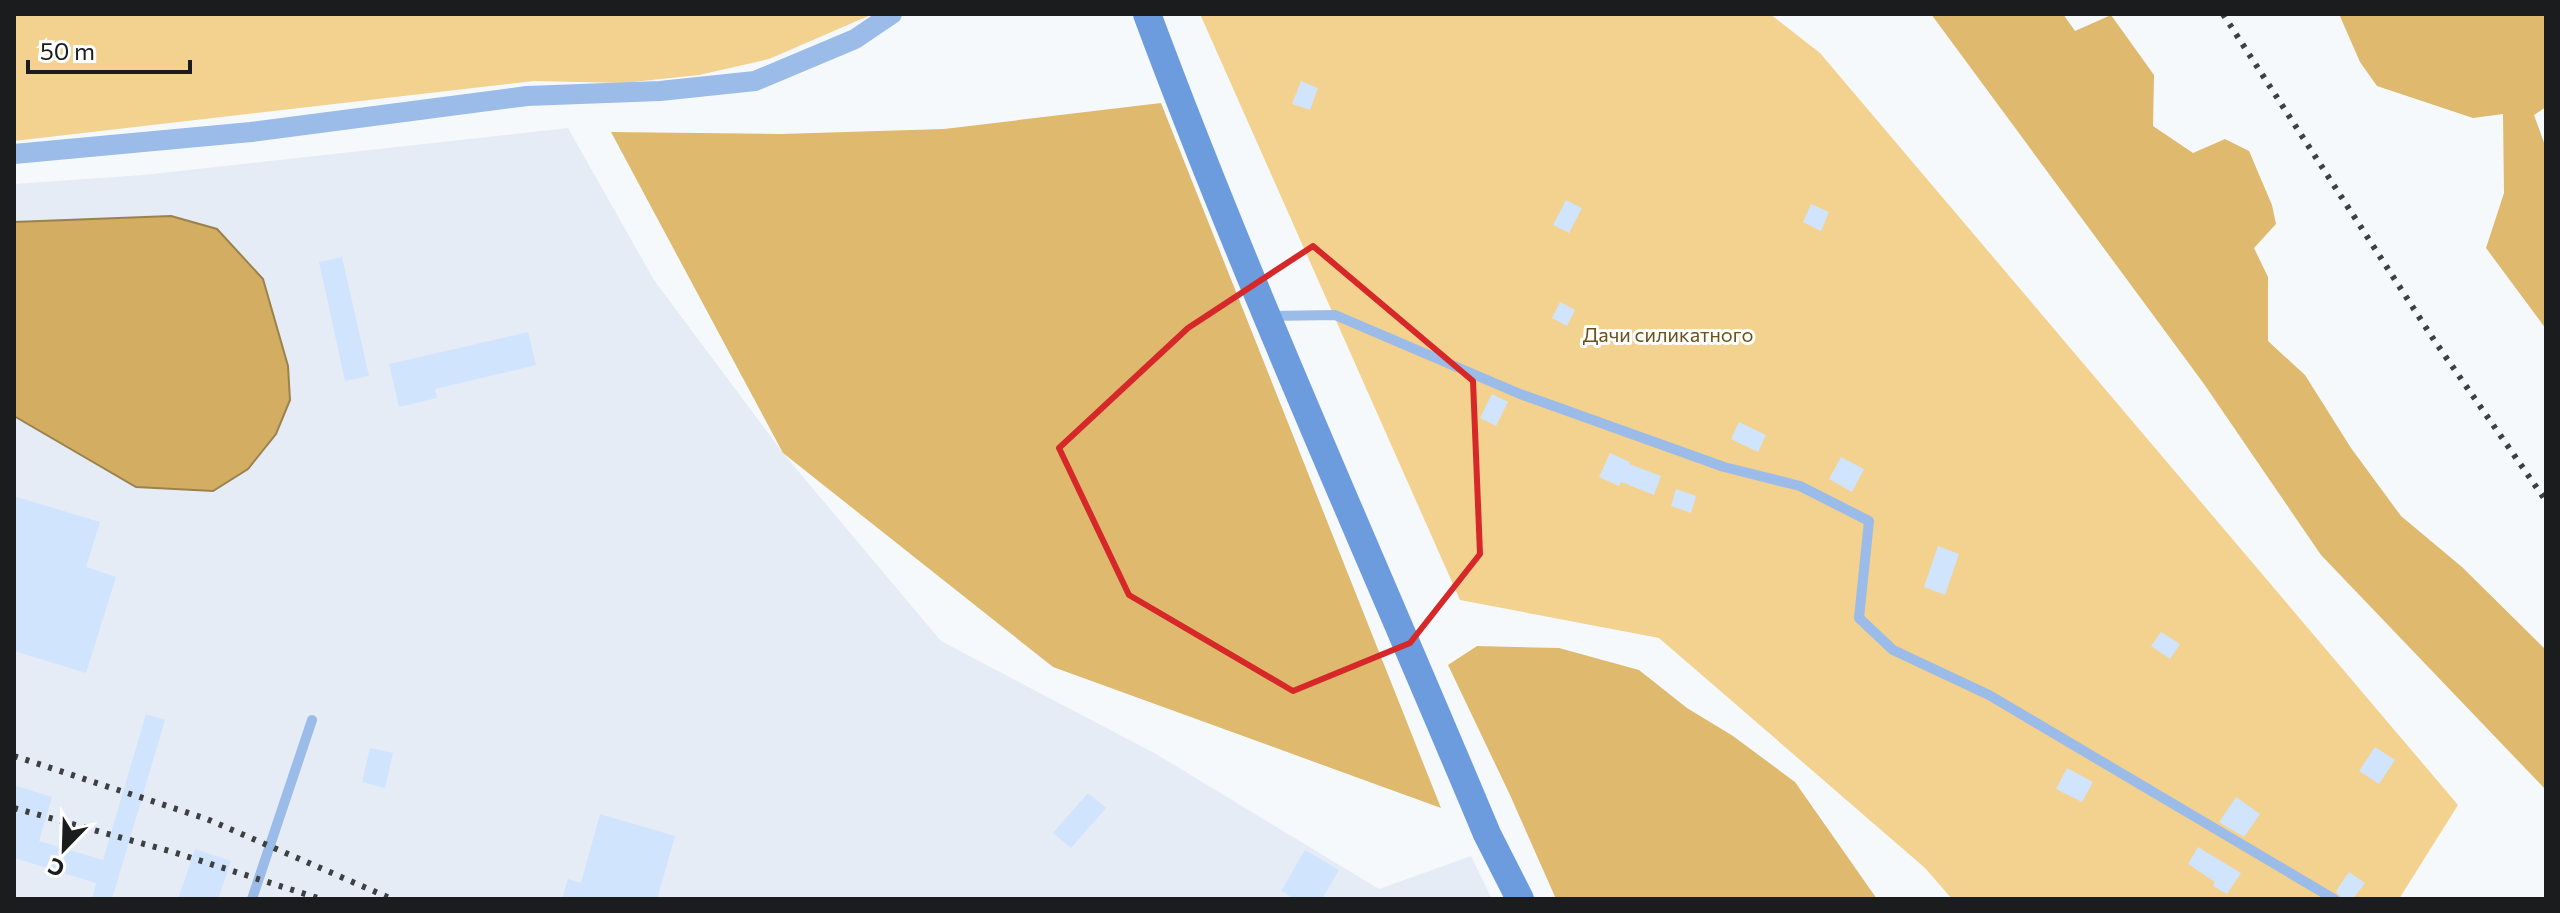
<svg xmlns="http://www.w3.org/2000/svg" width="2560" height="913" font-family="Commissioner,sans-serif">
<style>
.built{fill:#e5ecf6}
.green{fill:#f3d18f}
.forest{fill:#deb96e}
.water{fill:#d2ad62;stroke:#9b824d;stroke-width:2}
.building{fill:#d1e4fe}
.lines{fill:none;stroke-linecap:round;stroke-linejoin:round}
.lane{stroke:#9bbbe8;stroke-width:10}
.street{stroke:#9bbbe8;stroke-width:20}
.secondary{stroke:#6d9cde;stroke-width:28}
.rail{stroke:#3e3f41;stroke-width:6;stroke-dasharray:4 8;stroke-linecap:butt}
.marked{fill:none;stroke:#d62828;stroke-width:6;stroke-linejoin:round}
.labels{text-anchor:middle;stroke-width:6;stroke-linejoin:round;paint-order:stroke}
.park-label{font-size:20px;fill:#6a5118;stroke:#fff}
</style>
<rect width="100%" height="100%" fill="#f6f9fc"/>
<!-- built -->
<path class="built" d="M568,128L654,280L783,453L941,641L1156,754L1379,889L1471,856L1492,899H14V184L143,175Z"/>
<!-- green -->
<g class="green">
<path d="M14,14H873L769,59L699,75L623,83L534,81L14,141Z"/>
<path d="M1200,14H1770L1820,53L2458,805L2399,899H1952L1925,868L1659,638L1460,600Z"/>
</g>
<!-- forest -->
<g class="forest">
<path d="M1931,14H2063L2075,31L2111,15L2154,75L2153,126L2193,153L2225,139L2249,151L2272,205L2276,224L2254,248L2268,277V341L2305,375L2351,448L2401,516L2462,567L2546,650V790L2321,555L2204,384Z"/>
<path d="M2339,14H2546V107L2534,115L2546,148V329L2486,248L2504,193L2503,114L2473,118L2377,86L2360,62Z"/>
<path d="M1161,103L1441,808L1053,667L783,453L611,132L781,134L944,129Z"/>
<path d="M1477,646L1559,648L1639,670L1687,708L1733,736L1795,782L1877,899H1556L1510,795L1448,665Z"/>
</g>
<!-- water -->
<path class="water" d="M171,216L217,229L263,279L288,366L290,400L276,434L248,469L213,491L136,487L14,416V222Z"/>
<!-- building -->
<g class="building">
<path d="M1301,81L1318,88L1310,110L1292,104Z"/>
<path d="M1566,200L1582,208L1569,233L1553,225Z"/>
<path d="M1811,204L1829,212L1821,231L1803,222Z"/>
<path d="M342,257L369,376L345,381L319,262Z"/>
<path d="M1560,302L1575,310L1567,326L1552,318Z"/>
<path d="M528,332L536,365L435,389L437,398L399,407L389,364Z"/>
<path d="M1492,394L1508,402L1496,426L1480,418Z"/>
<path d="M1739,422L1766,435L1758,452L1731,439Z"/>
<path d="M1610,453L1630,462L1629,464L1661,476L1654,495L1621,482L1619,486L1599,477Z"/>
<path d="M1841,457L1864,469L1852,492L1829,479Z"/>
<path d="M1676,489L1696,496L1691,513L1671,506Z"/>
<path d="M14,496L100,522L86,567L116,577L86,673L14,651Z"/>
<path d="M1938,546L1959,554L1945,595L1924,587Z"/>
<path d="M2161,632L2180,644L2170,659L2151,646Z"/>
<path d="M146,714L165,720L112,899H92L96,883L14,858V785L52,797L39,841L103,860Z"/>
<path d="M2375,747L2395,760L2379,784L2359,771Z"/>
<path d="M370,748L393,753L385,788L362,782Z"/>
<path d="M2067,768L2093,782L2082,802L2056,789Z"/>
<path d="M1088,793L1106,808L1071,848L1053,833Z"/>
<path d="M2236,797L2260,814L2244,837L2219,822Z"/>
<path d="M600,814L675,836L657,899H562L568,879L581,883Z"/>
<path d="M2198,847L2241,873L2227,894L2213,886L2215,882L2188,864Z"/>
<path d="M195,849L231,861L218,899H178Z"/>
<path d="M1305,850L1339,870L1322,899H1295L1281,891Z"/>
<path d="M2349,872L2365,883L2353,899H2342L2336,891Z"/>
</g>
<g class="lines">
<!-- lane -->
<g class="lane">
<path d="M1269,316L1335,315L1520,394L1724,467L1800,486L1869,521L1859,618L1893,650L1989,695L2334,899"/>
<path d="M252,899L312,720"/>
</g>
<!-- street -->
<path class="street" d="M14,154L251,132L527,96L660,91L755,81L855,39L892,14"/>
<!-- secondary -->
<path class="secondary" d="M1147,14C1250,291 1373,561 1487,834L1520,899"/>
<!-- rail -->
<g class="rail">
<path d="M2223,14L2434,340L2546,501"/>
<path d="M14,756L207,819L392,899"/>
<path d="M14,808L173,852L321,899"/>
</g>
</g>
<!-- marked area -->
<path class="marked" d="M1313,246L1473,381L1480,554L1410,643L1293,691L1129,595L1059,448L1188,328Z"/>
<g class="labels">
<!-- park labels -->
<g class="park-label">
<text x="1668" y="342">Дачи силикатного</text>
</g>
</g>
<!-- border -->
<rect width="2560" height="913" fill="none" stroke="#1b1c1d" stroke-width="32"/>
<!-- north arrow -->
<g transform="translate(64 849) rotate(203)" stroke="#ffffff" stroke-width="6" paint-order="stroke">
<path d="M0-6L14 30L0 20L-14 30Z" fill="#1b1c1d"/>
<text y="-12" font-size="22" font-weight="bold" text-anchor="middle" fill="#1b1c1d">С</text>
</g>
<!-- scale -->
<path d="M28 60v12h162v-12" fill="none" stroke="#1b1c1d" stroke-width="4"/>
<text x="40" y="60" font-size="24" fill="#1b1c1d" stroke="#ffffff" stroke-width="6" paint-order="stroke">50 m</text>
</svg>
